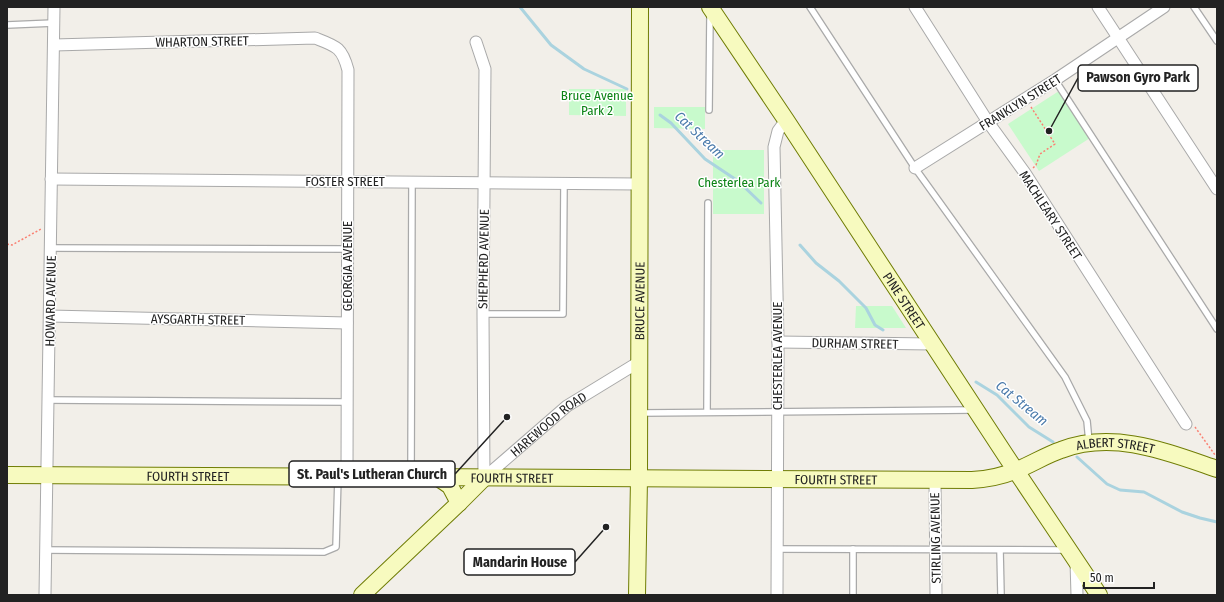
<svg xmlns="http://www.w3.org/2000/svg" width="1224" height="602" font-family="'Fira Sans Condensed',sans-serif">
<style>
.park{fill:#c8facc}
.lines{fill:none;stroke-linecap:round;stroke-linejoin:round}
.stream{stroke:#aad3df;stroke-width:3}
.lane-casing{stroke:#a9a9a9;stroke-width:8}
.street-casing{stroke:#a9a9a9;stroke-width:13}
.secondary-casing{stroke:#707d05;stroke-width:18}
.path{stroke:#fa8072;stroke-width:1.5;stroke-dasharray:2 2;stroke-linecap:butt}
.lane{stroke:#fff;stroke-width:5.5}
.street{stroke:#fff;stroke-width:11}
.secondary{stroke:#f7fabf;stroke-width:16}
.labels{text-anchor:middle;stroke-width:3;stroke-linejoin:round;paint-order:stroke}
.street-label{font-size:13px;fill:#222;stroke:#fff}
.park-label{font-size:13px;fill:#0c8416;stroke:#fff}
.water-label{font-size:14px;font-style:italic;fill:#4a7aab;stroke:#fff}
.leader{fill:none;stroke:#222;stroke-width:1.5}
.callout-dot{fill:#222;stroke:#fff;stroke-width:1.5}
.callout{fill:#fff;stroke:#222;stroke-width:1.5}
.callout-label{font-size:14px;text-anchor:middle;font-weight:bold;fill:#222}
</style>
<rect width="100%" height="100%" fill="#f2efe9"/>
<!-- park -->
<g class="park">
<path d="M569,89H626V116L569,115Z"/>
<path d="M1059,91L1090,138L1039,171L1008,124Z"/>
<path d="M654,107H705V129L654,128Z"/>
<rect x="713" y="150" width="51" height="64"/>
<path d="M856,306H892L906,328H855Z"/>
</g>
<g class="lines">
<!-- stream -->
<g class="stream">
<path d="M520,7L551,45L584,69L627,89"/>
<path d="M660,115L671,123L705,159L738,181L761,203"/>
<path d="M800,245L816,263L839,281L866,308L875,325L883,330"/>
<path d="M976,382L997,395L1029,427L1053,442"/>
<path d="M1077,457L1107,484L1120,490L1144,492L1182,512L1200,518L1217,522"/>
</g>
<!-- lane casing -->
<g class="lane-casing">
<g id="lane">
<path d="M810,7L915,168L1065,377L1087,421L1089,442"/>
<path d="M1194,7L1217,41"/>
<path d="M7,25L54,23"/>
<path d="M1055,80L1217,329"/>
<path d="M709,110L710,15"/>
<path d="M50,248L347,249"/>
<path d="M483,314H563L564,183"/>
<path d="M48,400L347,402"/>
<path d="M707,412L708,203"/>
<path d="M641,413L972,410"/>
<path d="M411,475L412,182"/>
<path d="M777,549L1065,550"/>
<path d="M45,550L324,552L336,547L338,477"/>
<path d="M1000,550L1001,595"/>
<path d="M853,595V549"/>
</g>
</g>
<!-- street casing -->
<g class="street-casing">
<g id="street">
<path d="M915,7L988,122L1025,173L1186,424"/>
<path d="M1098,7L1217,189"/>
<path d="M476,42L485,69L483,314L484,478"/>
<path d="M54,45L315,38C336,46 342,47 348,70L347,477"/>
<path d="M915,168L1055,80L1164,7"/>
<path d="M51,179L639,184"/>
<path d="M50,316L347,323"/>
<path d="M778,342L932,344"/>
<path id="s1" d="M484,478L567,406L639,362"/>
<path d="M935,480L936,595"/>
<path d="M1076,562L1077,595"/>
<path d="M45,595L54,7"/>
<path d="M777,595L778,342L774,147L778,131L786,120"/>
</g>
</g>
<!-- secondary casing -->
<g class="secondary-casing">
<g id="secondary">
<path id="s2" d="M710,7L786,120L1006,456L1099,595"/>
<path id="s3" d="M7,475L972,480C988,479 1003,476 1017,470C1032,464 1046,455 1061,450C1114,430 1167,452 1217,469"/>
<path d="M437,477L450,486L459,503"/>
<path d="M362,595L459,503L484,478"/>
<path id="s4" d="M637,595L639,479L640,7"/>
</g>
</g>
<!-- path -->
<g class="path">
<path d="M1031,107L1055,144L1040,154L1036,165L1033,168"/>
<path d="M7,244L12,245L41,229"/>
<path d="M1195,427L1215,455"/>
</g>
<!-- lane -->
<use href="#lane" class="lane"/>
<!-- street -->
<use href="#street" class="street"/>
<!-- secondary -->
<use href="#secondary" class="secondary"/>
</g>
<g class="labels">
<!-- street labels -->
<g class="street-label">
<text transform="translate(202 41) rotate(-1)" y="5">WHARTON STREET</text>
<text transform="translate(1020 102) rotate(-32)" y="5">FRANKLYN STREET</text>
<text x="345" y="186">FOSTER STREET</text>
<text transform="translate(1051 215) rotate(57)" y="5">MACHLEARY STREET</text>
<text transform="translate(483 259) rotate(-89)" y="5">SHEPHERD AVENUE</text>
<text transform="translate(347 266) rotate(-90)" y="5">GEORGIA AVENUE</text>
<text transform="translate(50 301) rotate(-89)" y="5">HOWARD AVENUE</text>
<text dy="5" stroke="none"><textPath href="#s4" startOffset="294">BRUCE AVENUE</textPath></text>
<text dy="5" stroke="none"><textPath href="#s2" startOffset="352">PINE STREET</textPath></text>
<text transform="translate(198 319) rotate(1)" y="5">AYSGARTH STREET</text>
<text transform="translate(855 343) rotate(1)" y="5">DURHAM STREET</text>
<text transform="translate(777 356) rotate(-90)" y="5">CHESTERLEA AVENUE</text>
<text dy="5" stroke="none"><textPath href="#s1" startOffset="84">HAREWOOD ROAD</textPath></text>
<text dy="5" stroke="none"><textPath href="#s3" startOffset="1115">ALBERT STREET</textPath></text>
<text dy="5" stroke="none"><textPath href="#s3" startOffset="181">FOURTH STREET</textPath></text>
<text dy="5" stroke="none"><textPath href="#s3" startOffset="505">FOURTH STREET</textPath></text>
<text dy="5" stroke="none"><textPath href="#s3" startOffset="829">FOURTH STREET</textPath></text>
<text transform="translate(935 538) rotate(-91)" y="5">STIRLING AVENUE</text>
</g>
<!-- park labels -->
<g class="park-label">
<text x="597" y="100">Bruce Avenue<tspan x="597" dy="15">Park 2</tspan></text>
<text x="739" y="187">Chesterlea Park</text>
</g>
<!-- water labels -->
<g class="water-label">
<text transform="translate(700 135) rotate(43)" y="5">Cat Stream</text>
<text transform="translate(1022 403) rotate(39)" y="5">Cat Stream</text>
</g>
</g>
<!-- callouts -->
<path class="leader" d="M1049 131L1078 78M507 417L455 474M606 527L575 562"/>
<g class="callout-dot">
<circle cx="1049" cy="131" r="4"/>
<circle cx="507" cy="417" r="4"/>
<circle cx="606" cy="527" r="4"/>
</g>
<g class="callout">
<rect x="1078" y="65" width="120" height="26" rx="4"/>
<rect x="289" y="461" width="166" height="26" rx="4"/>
<rect x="464" y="549" width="111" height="26" rx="4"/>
</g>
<g class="callout-label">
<text x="1138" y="82">Pawson Gyro Park</text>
<text x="372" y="479">St. Paul's Lutheran Church</text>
<text x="520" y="567">Mandarin House</text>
</g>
<!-- border -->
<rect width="1224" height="602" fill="none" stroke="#222222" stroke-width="16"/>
<!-- scale -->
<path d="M1084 582v6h70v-6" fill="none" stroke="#222222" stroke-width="2"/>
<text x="1090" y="582" font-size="12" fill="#222222" stroke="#ffffff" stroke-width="3" paint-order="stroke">50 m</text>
</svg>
